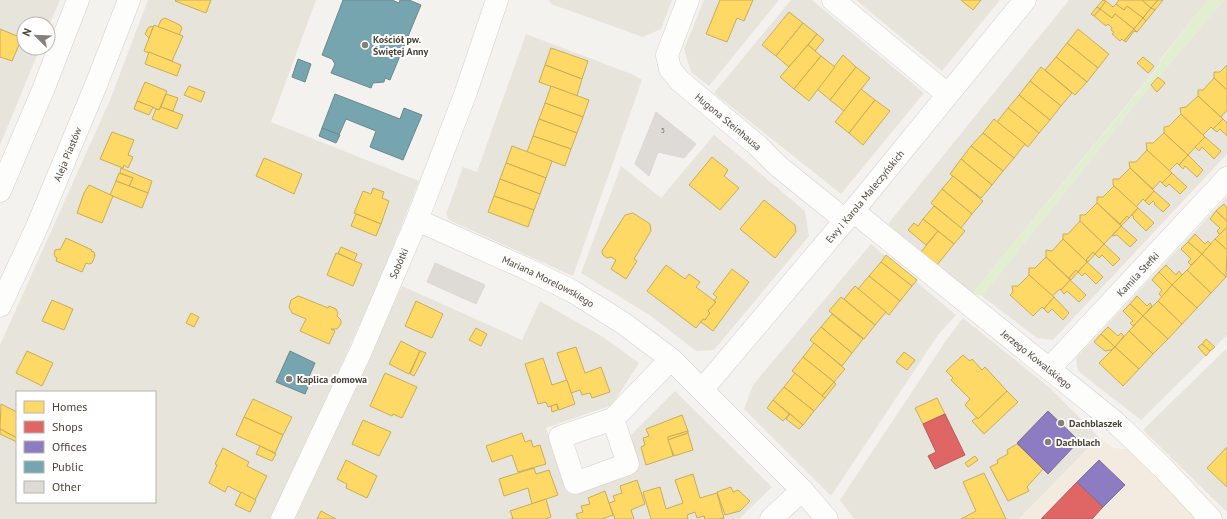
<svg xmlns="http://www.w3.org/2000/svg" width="1227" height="519" font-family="'PT Sans',sans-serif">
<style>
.residential{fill:#e7e4dc;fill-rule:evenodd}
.commercial{fill:#f3ebdf}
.green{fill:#e1eecf}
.homes{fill:#ffd966;stroke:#c9ac58}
.shops{fill:#e06666;stroke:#b35c58}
.offices{fill:#8e7cc3;stroke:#7a6b9a}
.public{fill:#76a5af;stroke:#69888c}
.building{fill:#dedbd6;stroke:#dcd9d4}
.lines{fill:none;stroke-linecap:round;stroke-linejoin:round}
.minor-casing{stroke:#d2d0cb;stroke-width:23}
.minor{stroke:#fdfdfc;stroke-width:22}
.poi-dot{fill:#868178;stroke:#fff;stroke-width:1.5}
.labels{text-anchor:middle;stroke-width:4;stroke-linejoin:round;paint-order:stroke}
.number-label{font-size:8px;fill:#706a61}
.poi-label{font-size:10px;font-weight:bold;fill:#4b4439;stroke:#fff;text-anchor:start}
.street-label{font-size:10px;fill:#4b4439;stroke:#fff}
</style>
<rect width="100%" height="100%" fill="#f4f2ee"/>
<!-- residential -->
<g class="residential">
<path d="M0,0H60L48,28V24H24V48H40L0,145Z"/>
<path d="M148,0H316L271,122L419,181L379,282L271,519H0V345L110,100ZM17,392H155V502H17Z"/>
<path d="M549,0H672L661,29L643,37L551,4Z"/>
<path d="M704,0H779L709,86L691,72L684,49Z"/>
<path d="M791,0H812L924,93L841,194L714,93Z"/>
<path d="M856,0H1000L942,71Z"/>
<path d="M1069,0H1208L1159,61L1161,63L972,294L888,224Z"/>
<path d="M1224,0H1227V154L1053,340L1037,338L982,296L1134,106Z"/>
<path d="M526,34L634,75L642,80L573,276L449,220L446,214L463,167L477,172Z"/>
<path d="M714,135L805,211L809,236L714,350L696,351L651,316L581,273L621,166L661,198Z"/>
<path d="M1227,197V335L1141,420L1078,371L1076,358Z"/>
<path d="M871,244L956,315L938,335L831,496L744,409L753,385Z"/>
<path d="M402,286L522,340L540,301L603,337L639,363L612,405L546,428L569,494L634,472L625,441L675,391L772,487L739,519H295Z"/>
<path d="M963,318L1050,388L1099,437L1019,519H854L840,500L947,339Z"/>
<path d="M1227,348V512L1143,430Z"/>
</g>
<!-- commercial -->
<path class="commercial" d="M1099,437L1113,448L1127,449L1197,519H1019Z"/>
<!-- green -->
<path class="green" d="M1208,0H1224L1134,106L982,296L972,294L1161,64L1159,62Z"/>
<!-- homes -->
<g class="homes">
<path d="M176,0H211L206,13L175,1Z"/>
<path d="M720,0H753L744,21L737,18L727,42L706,34Z"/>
<path d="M961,0H981L973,10Z"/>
<path d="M1103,0L1106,1L1100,9L1097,7Z"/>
<path d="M1119,0H1142L1151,8L1143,18L1127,6L1124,10L1116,4Z"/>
<path d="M1142,0H1158L1151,8Z"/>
<path d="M1158,0H1163L1155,10L1151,8Z"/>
<path d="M1106,1L1113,7L1116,4L1124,10L1127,6L1143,18L1134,29L1115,14L1112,18L1100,9Z"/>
<path d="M1097,7L1100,9L1094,16L1091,14Z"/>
<path d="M1151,8L1155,10L1146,21L1143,18Z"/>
<path d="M1100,9L1112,18L1115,14L1134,29L1124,41L1122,39L1120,41L1112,34L1114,32L1111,30L1112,28L1108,24L1106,26L1094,16Z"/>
<path d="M789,12L803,23L776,56L762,45Z"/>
<path d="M165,18L180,25L182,28L179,35L158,27L161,20Z"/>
<path d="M1143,18L1146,21L1137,32L1134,29Z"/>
<path d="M803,23L817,34L789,67L776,56Z"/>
<path d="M154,25L183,36L172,61L144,51Z"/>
<path d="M151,26L153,27L149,38L145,34L148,28Z"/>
<path d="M0,29L22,38L12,61L0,57Z"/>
<path d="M1078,29L1109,54L1098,68L1067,43Z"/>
<path d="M1134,29L1137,32L1134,31L1126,42L1124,41Z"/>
<path d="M817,34L824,40L815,51L808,45Z"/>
<path d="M1067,43L1098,68L1087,82L1056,57Z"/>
<path d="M808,45L821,56L794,89L780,77Z"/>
<path d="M551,48L588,61L582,79L545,65Z"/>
<path d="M149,52L181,65L177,76L145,64Z"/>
<path d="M843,55L856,67L830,100L817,89Z"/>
<path d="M821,56L835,67L809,101L794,89Z"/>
<path d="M1056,57L1087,82L1075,95L1045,70Z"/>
<path d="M1143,57L1154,66L1148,73L1137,63Z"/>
<path d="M545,65L582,79L577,96L539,82Z"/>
<path d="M1227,65V90L1214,78V72H1220Z"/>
<path d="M856,67L870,78L844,111L830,100Z"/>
<path d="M1041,67L1072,93L1061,106L1030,81Z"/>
<path d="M1158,77L1165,83L1157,92L1151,85Z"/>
<path d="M1214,78L1227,90V110L1221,117L1198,96V90H1203Z"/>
<path d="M1030,81L1061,106L1050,120L1019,95Z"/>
<path d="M145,82L167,91L159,110L137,101Z"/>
<path d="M189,86L205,92L201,102L184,95Z"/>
<path d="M551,86L589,100L583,117L545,103Z"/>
<path d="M861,89L875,100L849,133L835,122Z"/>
<path d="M166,94L178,98L173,111L161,107Z"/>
<path d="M1019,95L1050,120L1039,133L1008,108Z"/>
<path d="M1198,96L1223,119L1213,129L1211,127L1203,135L1181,114L1180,108L1186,107Z"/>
<path d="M875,100L890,111L863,145L849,133Z"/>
<path d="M137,101L153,107L149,115L134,109Z"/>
<path d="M545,103L583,117L577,133L539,119Z"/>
<path d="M161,107L183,115L177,129L152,119L156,109L159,110Z"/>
<path d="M1008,108L1039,133L1028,147L997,122Z"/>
<path d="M1181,114L1205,137L1188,155L1164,133V127L1169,126Z"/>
<path d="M539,119L577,133L571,149L533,136Z"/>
<path d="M994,119L1025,144L1014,158L983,133Z"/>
<path d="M1223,119L1227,123V136L1220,129L1217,132L1213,129Z"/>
<path d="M112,132L134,140L128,155L133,157L128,168L124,165L123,168L100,159Z"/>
<path d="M983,133L1014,158L1003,171L971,146Z"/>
<path d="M1164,133L1188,155L1179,165L1177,163L1169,171L1147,150L1146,143H1153Z"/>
<path d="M533,136L571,149L565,166L527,152Z"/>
<path d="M1205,137L1221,151L1214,159L1202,147L1199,151L1195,147Z"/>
<path d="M512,146L552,161L546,178L506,163Z"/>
<path d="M971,146L1003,171L992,185L961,159Z"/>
<path d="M1147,150L1172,173L1162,183L1160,181L1153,189L1130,168L1129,162H1136Z"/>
<path d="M1188,155L1203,170L1197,177L1185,166L1183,169L1179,165Z"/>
<path d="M712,157L728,170L724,176L739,188L720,210L689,185Z"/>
<path d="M264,158L302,174L294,194L256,176Z"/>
<path d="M961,159L992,185L981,198L950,174Z"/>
<path d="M506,163L546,178L540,194L500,179Z"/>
<path d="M121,168L152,181L148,193L129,186L133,178L120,173Z"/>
<path d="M1130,168L1154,191L1145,201L1143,199L1136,207L1113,185V179H1119Z"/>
<path d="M119,173L133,178L129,186L116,181Z"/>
<path d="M1172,173L1187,187L1180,194L1169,184L1166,187L1162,183Z"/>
<path d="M953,176L983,201L972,214L942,189Z"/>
<path d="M500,179L540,194L534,210L494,196Z"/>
<path d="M116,181L148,193L142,208L110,195Z"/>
<path d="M89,185L113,196L102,223L77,213L84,193Z"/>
<path d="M1114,186L1138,208L1129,218L1127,216L1120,224L1097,203V197H1103Z"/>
<path d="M373,188L384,192L382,198L389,201L381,224L354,213L363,191L371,194Z"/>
<path d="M942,189L972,214L961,228L931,203Z"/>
<path d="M1154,191L1170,205L1163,212L1154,204L1155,203L1153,201L1149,205L1145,201Z"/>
<path d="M494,196L534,210L528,227L488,212Z"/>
<path d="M764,200L795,225L796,232L775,258L740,229Z"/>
<path d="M1097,203L1121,226L1104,244L1080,221V215H1085Z"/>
<path d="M1224,204L1227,208V221L1216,211Z"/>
<path d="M934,206L965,231L954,244L923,219Z"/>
<path d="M1138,208L1154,223L1146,231L1133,218L1134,217L1132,215Z"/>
<path d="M1216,211L1227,221V227L1220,235L1217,231L1220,228L1210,219Z"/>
<path d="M633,213L650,224L651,231L634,259L637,261L626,279L611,269L616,260L611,257L607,258L603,255L602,251L625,215Z"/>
<path d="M356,214L381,224L376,236L351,226Z"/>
<path d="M1127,216L1129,218L1121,226L1120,224Z"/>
<path d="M923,219L938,231L926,245L908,230L914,223L918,226Z"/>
<path d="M1080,221L1104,244L1095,254L1093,252L1086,260L1087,262L1063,239V234H1068Z"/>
<path d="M1121,226L1137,240L1130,247L1117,235L1112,236Z"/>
<path d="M1227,227V250L1215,239Z"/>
<path d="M938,231L954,244L937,265L921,252Z"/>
<path d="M1195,234L1205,244L1208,241L1211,244L1202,254L1188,242Z"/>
<path d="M66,238L92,250L91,251L94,252L95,256L92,263L89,264L86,263L82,272L56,261L57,258L55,257L54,254L55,250L59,249L60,250Z"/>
<path d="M1063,239L1087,262L1078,272L1076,270L1069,278L1071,280L1046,257V250L1052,251Z"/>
<path d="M1215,239L1227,250L1226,277L1202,254Z"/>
<path d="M1188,242L1202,254L1191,265L1188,262L1191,259L1181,249Z"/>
<path d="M1104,244L1120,259L1113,266L1102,255L1099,258L1095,254Z"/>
<path d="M341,247L357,254L354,261L338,253Z"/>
<path d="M1093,252L1095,254L1088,262L1086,260Z"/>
<path d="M336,253L362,264L353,286L327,275Z"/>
<path d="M1202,254L1226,277L1211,293L1187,270Z"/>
<path d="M886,255L917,280L912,286L881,262Z"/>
<path d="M1046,257L1070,280L1061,290L1060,289L1052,296L1029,275V268H1035Z"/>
<path d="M881,262L912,286L900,301L869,276Z"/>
<path d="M1087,262L1103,277L1096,284L1085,273L1082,276L1078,272Z"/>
<path d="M666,265L685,279L689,274L700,282L696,287L716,302L708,311L710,313L705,320L703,319L696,328L647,291Z"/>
<path d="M1166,265L1176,275L1179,271L1182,275L1172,285L1159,272Z"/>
<path d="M732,269L749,282L713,331L701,322L703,319L705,320L710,313L708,311L716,302L714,301L717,297L713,294Z"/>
<path d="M1076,270L1078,272L1071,280L1069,278Z"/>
<path d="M1187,270L1211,293L1197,308L1172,285Z"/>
<path d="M1159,272L1172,285L1162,297L1159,294L1162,290L1152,280Z"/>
<path d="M1029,275L1054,297L1044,309L1042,307L1033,316L1010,295L1013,292L1012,286H1018Z"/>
<path d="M869,276L900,301L889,315L858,289Z"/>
<path d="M1070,280L1086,295L1079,302L1067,291L1064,294L1061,290Z"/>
<path d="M1172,285L1197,308L1182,324L1158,301Z"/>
<path d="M855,286L886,312L875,325L844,299Z"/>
<path d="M298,296L301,297L328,308L329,306L336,309L338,313L337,316L341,320V324L337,329H331L335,331L329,344L300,331L306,319L292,313L289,307L291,300Z"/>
<path d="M1137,296L1147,306L1150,303L1152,306L1143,316L1130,304Z"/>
<path d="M841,297L875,325L864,339L829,311Z"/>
<path d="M1054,297L1069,313L1063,320L1052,309L1048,313L1044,309Z"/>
<path d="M52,300L73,309L64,330L42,321Z"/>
<path d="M416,301L443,314L432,338L405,326Z"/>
<path d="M1158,301L1182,324L1168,339L1143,316Z"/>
<path d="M1130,304L1143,316L1133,326L1130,323L1133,321L1123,311Z"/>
<path d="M191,313L199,317L194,327L186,323Z"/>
<path d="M832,314L863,339L852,353L821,327Z"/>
<path d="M1143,316L1168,339L1153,354L1129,331Z"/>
<path d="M821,327L852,353L842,366L810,340Z"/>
<path d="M1108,327L1118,336L1121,333L1124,336L1115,347L1101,334Z"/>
<path d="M476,328L487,334L481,346L469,340Z"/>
<path d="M1129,331L1153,354L1139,369L1115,347Z"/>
<path d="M1101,334L1115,347L1111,350L1105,351L1094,342Z"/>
<path d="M1206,339L1215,347L1210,351L1202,344Z"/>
<path d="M401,341L420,351L409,374L389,364Z"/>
<path d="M814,343L845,369L834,382L803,357Z"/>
<path d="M1202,344L1210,351L1206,356L1198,347Z"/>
<path d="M576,347L585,373L601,367L610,392L592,398L590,393L582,395L580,390L571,393L557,353Z"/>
<path d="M1115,347L1139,369L1123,386L1099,363Z"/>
<path d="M27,351L53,363L42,386L16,373Z"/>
<path d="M420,351H421L426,353L414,376L410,374Z"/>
<path d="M904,352L915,360L907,370L896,362Z"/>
<path d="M963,355L970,361L972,359L982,370L985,367L1007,391L978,419L965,405L970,399L951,380L953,378L946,371Z"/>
<path d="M803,357L834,382L822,396L792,371Z"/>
<path d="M543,358L552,385L567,380L575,404L559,410L557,404L548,407L546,402L538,404L525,364Z"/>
<path d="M385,373L417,387L402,418L393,414L392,416L370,406Z"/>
<path d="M795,373L825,398L814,411L784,387Z"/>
<path d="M834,382L836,384L825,398L822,396Z"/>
<path d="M784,387L814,411L803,425L773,400Z"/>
<path d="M1007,391L1018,402L984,434L972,421L977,417L978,419Z"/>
<path d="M937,398L945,414L923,424L915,408Z"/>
<path d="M253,399L292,417L283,435L244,417Z"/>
<path d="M773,400L789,414L783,421L767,408Z"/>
<path d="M1,404L17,412V438L0,429Z"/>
<path d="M557,404L558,410L552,412L551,406Z"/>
<path d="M790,414L803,425L799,429L786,419Z"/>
<path d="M682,415L688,431L668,437L673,456L646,465L641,447L645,445L643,438L649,436L646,429Z"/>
<path d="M244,417L283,435L275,453L236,435Z"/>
<path d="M363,420L391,432L379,456L352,444Z"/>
<path d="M0,429L17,438V442L0,434Z"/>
<path d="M688,431V433L668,440V437Z"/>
<path d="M522,433L525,442L531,440L533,447L540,445L546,464L518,472L512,455L492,462L486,446Z"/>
<path d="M688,433L693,450L674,456L668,440Z"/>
<path d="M1017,444L1043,469L1027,487L1029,491L1008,501L990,467L998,463L997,460L1008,454L1007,450Z"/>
<path d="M260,446L276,454L272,461L256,454Z"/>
<path d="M1227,447V487L1207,468Z"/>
<path d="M223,448L249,462L247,466L267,476L255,500L228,486L225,492L209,483L217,465L215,464Z"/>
<path d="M975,456L978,460L968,467L965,463Z"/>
<path d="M346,460L377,476L367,498L346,488L347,484L337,479Z"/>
<path d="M534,468L536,474L549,470L558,495L532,504L528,488L504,496L499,479Z"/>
<path d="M984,473L1006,519H961L976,511L963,482Z"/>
<path d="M693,474L700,498L717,493L724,518L718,519H705L704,516L697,518L695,512L687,515L688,519H651L643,492L660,487L666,509L683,503L675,480Z"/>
<path d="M637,480L645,504L631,510L634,519H615L609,503L615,501L613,496L622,493L620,486Z"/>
<path d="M731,487L733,492L738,490L750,501L740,511L725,515L717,492Z"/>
<path d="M605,491L613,515L602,519H578L576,514L583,512L581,506L590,504L588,498Z"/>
<path d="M241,492L256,500L250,512L235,505Z"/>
<path d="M546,499L551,517L545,519H511L513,518L510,511Z"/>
<path d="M321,511L336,519H317Z"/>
</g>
<!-- shops -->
<g class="shops">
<path d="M945,414L965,455L935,469L928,456L936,452L923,424Z"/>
<path d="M1077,482L1103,507L1092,519H1041Z"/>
</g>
<!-- offices -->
<g class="offices">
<path d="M1048,411L1079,441L1048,474L1017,443Z"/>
<path d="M1099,460L1125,485L1103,507L1077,482Z"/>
</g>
<!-- public -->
<g class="public">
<path d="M343,0H392L399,3L400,0H409L421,5L390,80L385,78L384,82L373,83L371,88L331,73L335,64L332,59L322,55Z"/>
<path d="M298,59L311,64L305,82L292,77Z"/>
<path d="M335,94L400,119L404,108L422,115L403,160L370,147L376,131L346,119L339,135L322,128Z"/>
<path d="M322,128L340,135L336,143L319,136Z"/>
<path d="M290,351L315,363L308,379L311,380L305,394L276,382Z"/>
</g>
<!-- building -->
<g class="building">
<path d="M656,112L696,144L684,158L658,152L649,176L635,164Z"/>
<path d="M435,263L485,285L476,304L427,282Z"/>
</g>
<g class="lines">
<!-- minor casing -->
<g class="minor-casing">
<g id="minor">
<path id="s1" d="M688,0L667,55L670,69L680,81L757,145L778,166L845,220"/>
<path d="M833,0L947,94"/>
<path d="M0,191L43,90L78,0"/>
<path id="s2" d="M853,211L1115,422L1162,467L1211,519"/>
<path id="s3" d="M417,220L527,269L572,291L623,323L671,359L802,490L827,519"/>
<path id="s4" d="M0,306L36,229L96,85L129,0"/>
<path id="s5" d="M1049,369L1227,178"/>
<path id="s6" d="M702,390L853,211L1025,0"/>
<path d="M613,419L628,464L575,483L560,437L613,419L671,359"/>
<path id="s7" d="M282,519L361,351L417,220L466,92L497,0"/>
<path d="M771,519L802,490"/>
</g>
</g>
<!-- minor -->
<use href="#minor" class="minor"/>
</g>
<!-- markers -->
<g class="poi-dot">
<circle cx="365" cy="45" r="4"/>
<circle cx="289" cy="379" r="4"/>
<circle cx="1061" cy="423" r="4"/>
<circle cx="1048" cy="442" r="4"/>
</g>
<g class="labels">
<!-- number labels -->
<g class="number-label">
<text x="663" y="133">5</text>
</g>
<!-- poi labels -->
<g class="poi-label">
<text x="373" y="43">Kościół pw.<tspan x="373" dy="12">Świętej Anny</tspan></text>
<text x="297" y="383">Kaplica domowa</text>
<text x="1069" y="427">Dachblaszek</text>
<text x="1056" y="446">Dachblach</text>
</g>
<!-- street labels -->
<g class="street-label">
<text dy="4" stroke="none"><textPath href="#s1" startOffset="152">Hugona Steinhausa</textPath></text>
<text dy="4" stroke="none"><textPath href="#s4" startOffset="166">Aleja Piastów</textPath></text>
<text dy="4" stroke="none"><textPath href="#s6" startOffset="253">Ewy i Karola Maleczyńskich</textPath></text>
<text dy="4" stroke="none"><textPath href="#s7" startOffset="281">Sobótki</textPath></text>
<text dy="4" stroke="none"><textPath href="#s5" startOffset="130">Kamila Stefki</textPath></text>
<text dy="4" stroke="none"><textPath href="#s3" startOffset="145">Mariana Morelowskiego</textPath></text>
<text dy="4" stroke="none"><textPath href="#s2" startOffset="236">Jerzego Kowalskiego</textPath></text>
</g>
</g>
<!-- legend -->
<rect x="16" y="391" width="140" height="112" fill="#ffffff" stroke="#b7b4b0"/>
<rect x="24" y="401" width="20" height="12" fill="#ffd966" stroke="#b7b4b0"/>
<text x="52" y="411" font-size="12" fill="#4b4439">Homes</text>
<rect x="24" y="421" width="20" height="12" fill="#e06666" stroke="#b7b4b0"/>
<text x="52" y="431" font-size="12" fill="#4b4439">Shops</text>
<rect x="24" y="441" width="20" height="12" fill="#8e7cc3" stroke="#b7b4b0"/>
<text x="52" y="451" font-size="12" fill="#4b4439">Offices</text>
<rect x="24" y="461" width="20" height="12" fill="#76a5af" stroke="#b7b4b0"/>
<text x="52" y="471" font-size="12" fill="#4b4439">Public</text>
<rect x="24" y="481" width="20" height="12" fill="#dedbd6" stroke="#b7b4b0"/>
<text x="52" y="491" font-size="12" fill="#4b4439">Other</text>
<!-- north arrow -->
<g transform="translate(36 36) rotate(293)"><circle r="19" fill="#ffffff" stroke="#b7b4b0"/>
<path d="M0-3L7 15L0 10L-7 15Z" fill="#868178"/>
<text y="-6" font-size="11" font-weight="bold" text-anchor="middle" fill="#4b4439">N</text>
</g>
</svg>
